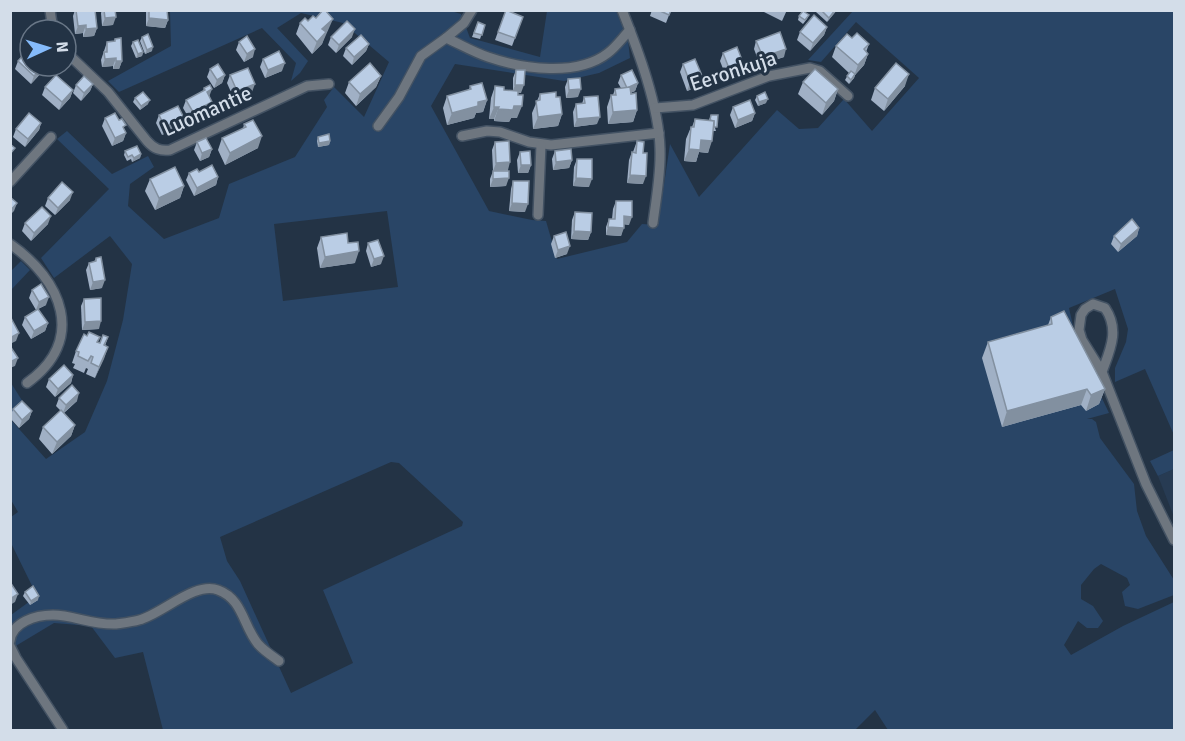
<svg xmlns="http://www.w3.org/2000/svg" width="1185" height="741" font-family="Signika,sans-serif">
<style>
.built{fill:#273b53}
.green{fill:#294566;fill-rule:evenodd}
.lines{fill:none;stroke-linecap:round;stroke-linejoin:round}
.street-casing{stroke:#435263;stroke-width:12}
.street{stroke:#6e767f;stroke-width:9}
.wall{fill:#a0b0c5}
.shaded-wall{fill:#8290a0}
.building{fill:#bacde5;stroke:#8290a0;stroke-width:1.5}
.labels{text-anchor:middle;stroke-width:6;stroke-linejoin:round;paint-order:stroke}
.street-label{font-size:21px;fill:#d3dde9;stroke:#233345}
</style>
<rect width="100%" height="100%" fill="#233345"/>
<!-- built -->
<path class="built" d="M1174,469V517L1158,476Z"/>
<!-- green -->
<g class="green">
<path d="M170,11H451L461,14L470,38L540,57L547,11H616L628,40L630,58L599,73L564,81L455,64L431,106L489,211L532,220L546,221L557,259L627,242L642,224L658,225L670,144L699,197L777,110L799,129L818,128L844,99L872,131L919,78L856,22L821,62L808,60L853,11H1174V435L1145,369L1115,382V368L1126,342L1128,329L1115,289L1069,308L1078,348L1109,413L1087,419H1092L1096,422L1100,438L1134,484L1137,511L1146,536L1174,580V595L1138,609L1125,606L1122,592L1130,585L1127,578L1101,564L1094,569L1081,585V599L1093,606L1103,621L1098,628H1087L1078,621L1064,645L1071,655L1123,626L1174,602V730H888L875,710L855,730H163L143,652L115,658L91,626L54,623L14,647L11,642V615L37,596L11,543V517L18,512L11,500V420L46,459L85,432L107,381L123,320L132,264L110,236L54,278L41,258L109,189L57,139L67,131L112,174L148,156L154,167L130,184L128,206L164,239L219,218L229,184L295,157L327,107L324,100L334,87L364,117L389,62L343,23L301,13L277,28L308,61L300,73L291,81L296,63L262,28L119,92L108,81L171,46ZM387,211L398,287L283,301L274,224ZM391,462L399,463L463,522L462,526L323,590L353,663L291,693L240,581L227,561L220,537Z"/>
<path d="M21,261L30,270L11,290V271Z"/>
<path d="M11,383L23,402L11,416Z"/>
<path d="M1174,450V469L1158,476L1150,461Z"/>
</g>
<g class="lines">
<!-- street casing -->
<g class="street-casing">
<g id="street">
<path d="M50,10L53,30"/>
<path d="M622,10C638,50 659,106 660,149C661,174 656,199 653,223"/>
<path d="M446,38L464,23L472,10"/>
<path d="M66,52L108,92L147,141C154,149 160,151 170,150L307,86L329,84"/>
<path d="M655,108L693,105L769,76L810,68L820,71L848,96"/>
<path d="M378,126L399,97L421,56L446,38C460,44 473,52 488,57C523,69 577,77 608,53C616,47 623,37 630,30"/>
<path d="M462,136L487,131L500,132L529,142L551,145L659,133"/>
<path d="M10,182L51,137"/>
<path d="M538,215L541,145"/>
<path d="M10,244C62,280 87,340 27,383"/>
<path d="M1102,372C1110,350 1120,330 1105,308L1093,304L1085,309L1081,315L1079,330L1082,340L1102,372L1146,484L1174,540"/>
<path d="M10,641C12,622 36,615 53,615C73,615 92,625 116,624C123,623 132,622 139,620C162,614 195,581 218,590C243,599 243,626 258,644C263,650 272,656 279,661"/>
<path d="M10,646L16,658L63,730"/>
</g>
</g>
<!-- street -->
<use href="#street" class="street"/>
</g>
<!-- wall -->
<g class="wall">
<path d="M75,10H95L97,28L94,36L83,37V33L75,34L73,16Z"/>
<path d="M102,10H115L113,25L102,26L101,13Z"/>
<path d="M146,10H167L168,20L165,28L146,26Z"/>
<path d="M506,10L523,17L512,46L495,40Z"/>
<path d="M652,10H671L666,23L650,16Z"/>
<path d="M760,10H787L782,21Z"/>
<path d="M817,10H837L827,22L816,12Z"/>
<path d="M809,15L807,19L803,24L798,20L799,16Z"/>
<path d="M316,18L328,30L326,32L322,44L312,54L296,34L300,23Z"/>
<path d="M478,22L485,25L480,39L472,37Z"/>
<path d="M827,27L824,35L810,51L797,40L800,32Z"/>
<path d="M142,37L152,51L145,54L140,41Z"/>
<path d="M331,37H352L336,53L328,45Z"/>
<path d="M115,39L122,61L119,69H113V66L102,67L101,60L107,42L114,41Z"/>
<path d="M756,41L784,57L760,65L754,49Z"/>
<path d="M133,42L143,52L142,56L136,58L131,46Z"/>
<path d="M239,42L253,57L244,62L236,50Z"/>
<path d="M369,44L366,51L352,65L343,56L346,48Z"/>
<path d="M869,44L866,52L868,54L864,65L855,75L854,78L849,84L845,80L849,73L832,57L836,46Z"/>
<path d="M723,53L741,73L727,79L720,61Z"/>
<path d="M263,59L282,71L265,78L260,67Z"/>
<path d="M18,61L30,66H55L48,73L43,69L42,72L31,84L15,69Z"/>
<path d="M683,64L700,86L687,91L680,72Z"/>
<path d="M210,69L225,75L222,83L214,88L207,77Z"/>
<path d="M516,70L521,93H518L517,118H511L509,122L494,121V119H489L491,98L495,86L504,90L513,91V78Z"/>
<path d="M230,75L252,92L234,99L227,83Z"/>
<path d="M621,75L638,83L635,91L630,93L637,110L633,122L608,124L607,107L611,95H613L615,89L621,88L618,83Z"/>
<path d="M381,76L376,87L356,106L345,93L349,82Z"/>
<path d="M568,79L578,97L566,98L565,87Z"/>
<path d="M803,82L838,89L834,101L822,115L798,94Z"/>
<path d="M93,84L90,91L81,101L73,93L76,85Z"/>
<path d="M470,86L487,100L483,112L476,113L474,118L447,125L443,108L447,96L469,90Z"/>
<path d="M905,86L884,111L871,100L875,88Z"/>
<path d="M45,87L73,90L70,98L59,110L42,95Z"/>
<path d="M204,88L210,97L209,110L190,120L183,108L186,100L203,91Z"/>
<path d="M540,94L556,97L562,114L558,126L533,129L532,113Z"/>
<path d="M757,96L766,103L758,106L755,100Z"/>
<path d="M584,97L597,124L574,127L573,112L576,104H582Z"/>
<path d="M135,98L148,104L140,110L133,102Z"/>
<path d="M733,107L755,113L752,121L735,128L730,115Z"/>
<path d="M159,115L181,126L162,135L156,123Z"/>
<path d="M711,115L716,131H713L708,153L699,152L696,162L684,161L686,139L691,127H692L695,119L709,120Z"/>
<path d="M105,118L124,130L126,133L123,141L112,146L102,126Z"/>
<path d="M41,123L39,130L25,147L13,137L16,129Z"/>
<path d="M244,124L258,148L225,165L218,150L222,138L243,129Z"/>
<path d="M318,137L330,141L329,145L318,147L317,141Z"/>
<path d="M637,141L643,153V184L627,183L629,160L632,152H633Z"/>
<path d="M197,142L212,149L209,157L200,161L194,150Z"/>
<path d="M495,142L508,170L506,186L490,187V179L493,171L492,150Z"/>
<path d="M125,151L141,154L140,158L132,162L131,159L127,161L124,155Z"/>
<path d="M555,151L572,160L569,168L553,170L552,159Z"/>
<path d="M520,152L531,165L528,173H518L517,160Z"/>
<path d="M577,159L589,187L573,186L574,167Z"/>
<path d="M189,173L218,177L216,185L194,196L186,180Z"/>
<path d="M150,179L184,186L180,198L155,210L145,191Z"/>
<path d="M513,181L525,212L509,211L511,189Z"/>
<path d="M48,198L70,200L55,215L45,206Z"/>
<path d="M616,201L629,225L624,224L621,236L606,235V227L609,219H612L613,209Z"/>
<path d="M575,212L591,232L588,240L571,239L572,220Z"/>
<path d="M25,223L48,224L31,241L22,231Z"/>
<path d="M1139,228L1137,236L1118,252L1111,244L1114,236Z"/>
<path d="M554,236L567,254L555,258L551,244Z"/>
<path d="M321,237L348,243L355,263L320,268L317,248Z"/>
<path d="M368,243L381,264L371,267L366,251Z"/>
<path d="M96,258L102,288L90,290L86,270L89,263L94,262Z"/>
<path d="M32,290L46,305L38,309L48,323L45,331L31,339L22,325L25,317L36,310L29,298Z"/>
<path d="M84,299L99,329L82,330L81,306Z"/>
<path d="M1051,317L1105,389L1099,404L1086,411L1081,405L1002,427L982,358L988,342L1048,325Z"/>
<path d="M108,337L105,346L108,347L95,378L86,374L88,369L86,368L84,373L73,368L75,364L72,363L76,351L98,342L100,343Z"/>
<path d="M73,375L71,383L55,397L46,387L49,379Z"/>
<path d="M59,398L77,401L64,413L75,425L71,436L52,454L39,439L43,427L61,411L56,406Z"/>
<path d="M13,409L32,411L29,419L19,428L10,418Z"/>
<path d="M25,592L38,600L30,605L23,596Z"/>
</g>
<!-- shaded-wall -->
<g class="shaded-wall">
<path d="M835,10H837L827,22L829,18Z"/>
<path d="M116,17L113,25L102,26L105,18Z"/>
<path d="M149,18L168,20L165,28L146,26Z"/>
<path d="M333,19L322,44L312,54L322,29Z"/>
<path d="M86,25L83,33L75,34L78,26Z"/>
<path d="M827,27L824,35L810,51L813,43Z"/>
<path d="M97,28L94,36L83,37L86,29Z"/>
<path d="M355,29L352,37L336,53L339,45Z"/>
<path d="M369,44L366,51L352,65L354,57Z"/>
<path d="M153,47L152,51L145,54L147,50Z"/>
<path d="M255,49L253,57L244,62L247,54Z"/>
<path d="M786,49L784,57L760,65L763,57Z"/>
<path d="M143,52L142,56L136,58L138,54Z"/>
<path d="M868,54L864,65L855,75L854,78L849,84L851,80L854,76L858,65Z"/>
<path d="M116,58L113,66L102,67L105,59Z"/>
<path d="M116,61H122L119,69H113Z"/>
<path d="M285,63L282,71L265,78L268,70Z"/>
<path d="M744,65L741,73L727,79L730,71Z"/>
<path d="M43,66H44L42,72L31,84L34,76Z"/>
<path d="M50,66H55L48,73Z"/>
<path d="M909,74L905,86L884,111L888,99Z"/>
<path d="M225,75L222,83L214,88L217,80Z"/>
<path d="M381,76L376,87L356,106L360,94Z"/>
<path d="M703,78L700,86L687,91L690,83Z"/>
<path d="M638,83L635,91L624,96L627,88Z"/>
<path d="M93,84L90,91L81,101L84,93Z"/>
<path d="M255,84L252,92L234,99L237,91Z"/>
<path d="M515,85H524L521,93H512Z"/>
<path d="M212,89L209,97L207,92Z"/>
<path d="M581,89L578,97L566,98L569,90Z"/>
<path d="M838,89L834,101L822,115L826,103Z"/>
<path d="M73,90L70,98L59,110L62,102Z"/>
<path d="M768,99L766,103L758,106L759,102Z"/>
<path d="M150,100L148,104L140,110L141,106Z"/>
<path d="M487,100L483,112L476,113L474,118L447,125L452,113L478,102Z"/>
<path d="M212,102L209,110L190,120L193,112Z"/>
<path d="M514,106H522L517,118H511L509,122L494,121L498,109Z"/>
<path d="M494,107H499L494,119H489Z"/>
<path d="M637,110L633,122L608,124L613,112Z"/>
<path d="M755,113L752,121L735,128L738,120Z"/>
<path d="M562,114L558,126L533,129L538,117Z"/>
<path d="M600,117L597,124L574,127L577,119Z"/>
<path d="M184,118L181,126L162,135L165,127Z"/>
<path d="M41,123L39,130L25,147L28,139Z"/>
<path d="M126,133L123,141L112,146L115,138Z"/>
<path d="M262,136L258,148L225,165L230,153Z"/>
<path d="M701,140L712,141L708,153L699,152L696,162L684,161L689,149Z"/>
<path d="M330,141L329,145L318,147L319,143Z"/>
<path d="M212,149L209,157L200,161L202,153Z"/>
<path d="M141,154L140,158L132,162L134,158Z"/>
<path d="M572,160L569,168L553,170L556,162Z"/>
<path d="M510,162L508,170L493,171L496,163Z"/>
<path d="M521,165H531L528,173H518Z"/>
<path d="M630,175L646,176L643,184L627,183Z"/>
<path d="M218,177L216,185L194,196L197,188Z"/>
<path d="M509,178L506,186L490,187L493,179Z"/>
<path d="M576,178L592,179L589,187L573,186Z"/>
<path d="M184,186L180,198L155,210L159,198Z"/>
<path d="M73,192L70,200L55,215L58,208Z"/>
<path d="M17,203L14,211L10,215V211Z"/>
<path d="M512,203L528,204L525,212L509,211Z"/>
<path d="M51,216L48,224L31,241L34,233Z"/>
<path d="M624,216L632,217L629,225L621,224Z"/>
<path d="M608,227L624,228L621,236L606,235Z"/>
<path d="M1139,228L1137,236L1118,252L1121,244Z"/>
<path d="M574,231L591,232L588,240L571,239Z"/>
<path d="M570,246L567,254L555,258L558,250Z"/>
<path d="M359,251L355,263L320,268L325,257Z"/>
<path d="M384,256L381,264L371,267L374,259Z"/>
<path d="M105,280L102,288L90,290L93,282Z"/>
<path d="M49,297L46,305L36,310L39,302Z"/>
<path d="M101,321L99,329L82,330L85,322Z"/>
<path d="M48,323L45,331L31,339L34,331Z"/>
<path d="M19,333L16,341L10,344V338Z"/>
<path d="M108,347L104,359L95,378L99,367Z"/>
<path d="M18,358L15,366L10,368V362Z"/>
<path d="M73,375L71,383L55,397L58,389Z"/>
<path d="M1087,389L1081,405L1002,427L1007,411Z"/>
<path d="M1105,389L1099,404L1086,411L1091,395Z"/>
<path d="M79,393L77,401L63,413L66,405Z"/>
<path d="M32,411L29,419L19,428L22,420Z"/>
<path d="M75,425L71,436L52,454L57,442Z"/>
<path d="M18,594L15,602L10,605V599Z"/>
<path d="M39,596L38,600L30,605L31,601Z"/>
</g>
<!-- building -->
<g class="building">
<path d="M76,10H95L97,28L86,29V25L78,26Z"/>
<path d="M104,10H115L116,17L105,18Z"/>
<path d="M149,10H167L168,20L149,18Z"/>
<path d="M323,10H325L333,19L322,29L326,32L317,42L300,23L305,18L308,21L313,16L316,18Z"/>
<path d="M506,10L523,17L515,38L498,32Z"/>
<path d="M658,10H671L669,15Z"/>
<path d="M821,10H835L829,18Z"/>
<path d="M803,11L809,15L805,20L799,16Z"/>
<path d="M814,15L827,27L813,43L800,32Z"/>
<path d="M347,21L355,29L339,45L331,37Z"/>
<path d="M478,22L485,25L482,35L474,33Z"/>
<path d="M780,32L786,49L763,57L756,41Z"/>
<path d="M857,33L869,44L864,49L868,54L858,65L836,46L847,34L852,38Z"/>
<path d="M148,34L153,47L147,50L142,37Z"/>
<path d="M361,35L369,44L354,57L346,48Z"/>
<path d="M247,36L255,49L247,54L239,42Z"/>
<path d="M121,38L122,61H116V58L105,59L104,52H107V42L115,41V39Z"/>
<path d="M138,40L143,52L138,54L133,42Z"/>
<path d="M737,47L744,65L730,71L723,53Z"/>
<path d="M29,49L30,50V66H43L34,76L18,61Z"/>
<path d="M279,51L285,63L268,70L263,59Z"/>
<path d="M695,59L703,78L690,83L683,64Z"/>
<path d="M370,63L381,76L360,94L349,82Z"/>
<path d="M896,63L909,74L888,99L875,88Z"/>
<path d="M218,64L225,75L217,80L210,69Z"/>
<path d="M248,68L255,84L237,91L230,75Z"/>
<path d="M815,69L838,89L826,103L803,82Z"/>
<path d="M516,70H525L524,85H515Z"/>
<path d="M632,70L638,83L627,88L621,75Z"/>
<path d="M851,71L855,74L851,80L847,76Z"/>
<path d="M56,75L73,90L62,102L45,87Z"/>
<path d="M84,76L93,84L84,93L76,85Z"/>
<path d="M580,78L581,89L569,90L568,79Z"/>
<path d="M482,83L487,100L478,102V106L452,113L447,96L471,89L470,86Z"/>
<path d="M210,85L212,89L207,92L212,102L193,112L186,100L205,90L204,88Z"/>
<path d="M495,86L504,87V90L518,91V95H523L522,106H514L513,110L498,109L499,107H494Z"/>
<path d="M630,87L631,94L636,93L637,110L613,112L611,95H616L615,89Z"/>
<path d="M143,92L150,100L141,106L135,98Z"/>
<path d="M556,92V97H560L562,114L538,117L536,101L540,100V94Z"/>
<path d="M765,92L768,99L759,102L757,96Z"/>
<path d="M598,96L600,117L577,119L576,104L585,103L584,97Z"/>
<path d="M750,100L755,113L738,120L733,107Z"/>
<path d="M178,106L184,118L165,127L159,115Z"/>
<path d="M29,113L41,123L28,139L16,129Z"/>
<path d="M115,113L119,120L122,119L126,125L123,127L126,133L115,138L105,118Z"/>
<path d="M711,115H718L717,127H714V121L710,120Z"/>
<path d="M695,119L714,121L712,141L701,140L700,150L689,149L691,127H694Z"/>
<path d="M253,120L262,136L230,153L222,138L246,127L244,124Z"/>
<path d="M329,134L330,141L319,143L318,137Z"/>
<path d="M206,138L212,149L202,153L197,142Z"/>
<path d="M509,141L510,162L496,163L495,142Z"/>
<path d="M637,141L644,142L643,153H647L646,176L630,175L632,152L636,153Z"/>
<path d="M10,144L15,148L10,154Z"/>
<path d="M137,146L141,154L134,158L132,155L128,157L125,151Z"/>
<path d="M571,149L572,160L556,162L555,151Z"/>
<path d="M530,151L531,165H521L520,152Z"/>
<path d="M577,159H592V179L576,178Z"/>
<path d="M212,165L218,177L197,188L189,173L197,169L199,172Z"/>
<path d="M175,167L184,186L159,198L150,179Z"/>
<path d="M493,171H509V178L493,179Z"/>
<path d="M513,181H529L528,204L512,203Z"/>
<path d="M62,182L73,192L58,208L48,198Z"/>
<path d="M10,197L17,203L10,211Z"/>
<path d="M616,201H632V217L624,216V228L608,227L609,219H615Z"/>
<path d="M42,207L51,216L34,233L25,223Z"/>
<path d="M575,212L592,213L591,232L574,231Z"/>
<path d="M1132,219L1139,228L1121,244L1114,236Z"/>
<path d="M566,232L570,246L558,250L554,236Z"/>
<path d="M347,233L348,243L358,242L359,251L325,257L321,237Z"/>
<path d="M378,240L384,256L374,259L368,243Z"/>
<path d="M101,257L105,280L93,282L89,263L96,261V258Z"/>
<path d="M41,284L49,297L39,302L32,290Z"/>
<path d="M101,298V321L85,322L84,299Z"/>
<path d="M38,309L48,323L34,331L25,317Z"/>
<path d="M1064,311L1105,389L1091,395L1087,389L1007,411L988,342L1052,324L1051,317Z"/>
<path d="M11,318L19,333L10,338V318Z"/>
<path d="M89,332L100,337L97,342L100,343L103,335L108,337L104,345L108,347L99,367L91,363L93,357L91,356L88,361L78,356L79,352L76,351L84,334L87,336Z"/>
<path d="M10,346L18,358L10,362Z"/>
<path d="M64,365L73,375L58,389L49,379Z"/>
<path d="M72,385L79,393L66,405L59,398Z"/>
<path d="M22,401L32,411L22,420L13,409Z"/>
<path d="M61,410L75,425L57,442L43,427Z"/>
<path d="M10,582L18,594L10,599Z"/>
<path d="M33,586L39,596L31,601L25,592Z"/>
</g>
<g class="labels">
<!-- street labels -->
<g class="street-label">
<text transform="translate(733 71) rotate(-18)" y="7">Eeronkuja</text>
<text transform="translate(207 111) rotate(-24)" y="7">Luomantie</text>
</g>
</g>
<!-- border -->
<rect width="1185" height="741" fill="none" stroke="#d3dde9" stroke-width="24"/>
<!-- north arrow -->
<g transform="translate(48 48) rotate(86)"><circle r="28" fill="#233345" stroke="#697787" stroke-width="1.5"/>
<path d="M0-4.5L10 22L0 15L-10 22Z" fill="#85bbfb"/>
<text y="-9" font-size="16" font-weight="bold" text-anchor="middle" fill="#d3dde9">N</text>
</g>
</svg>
